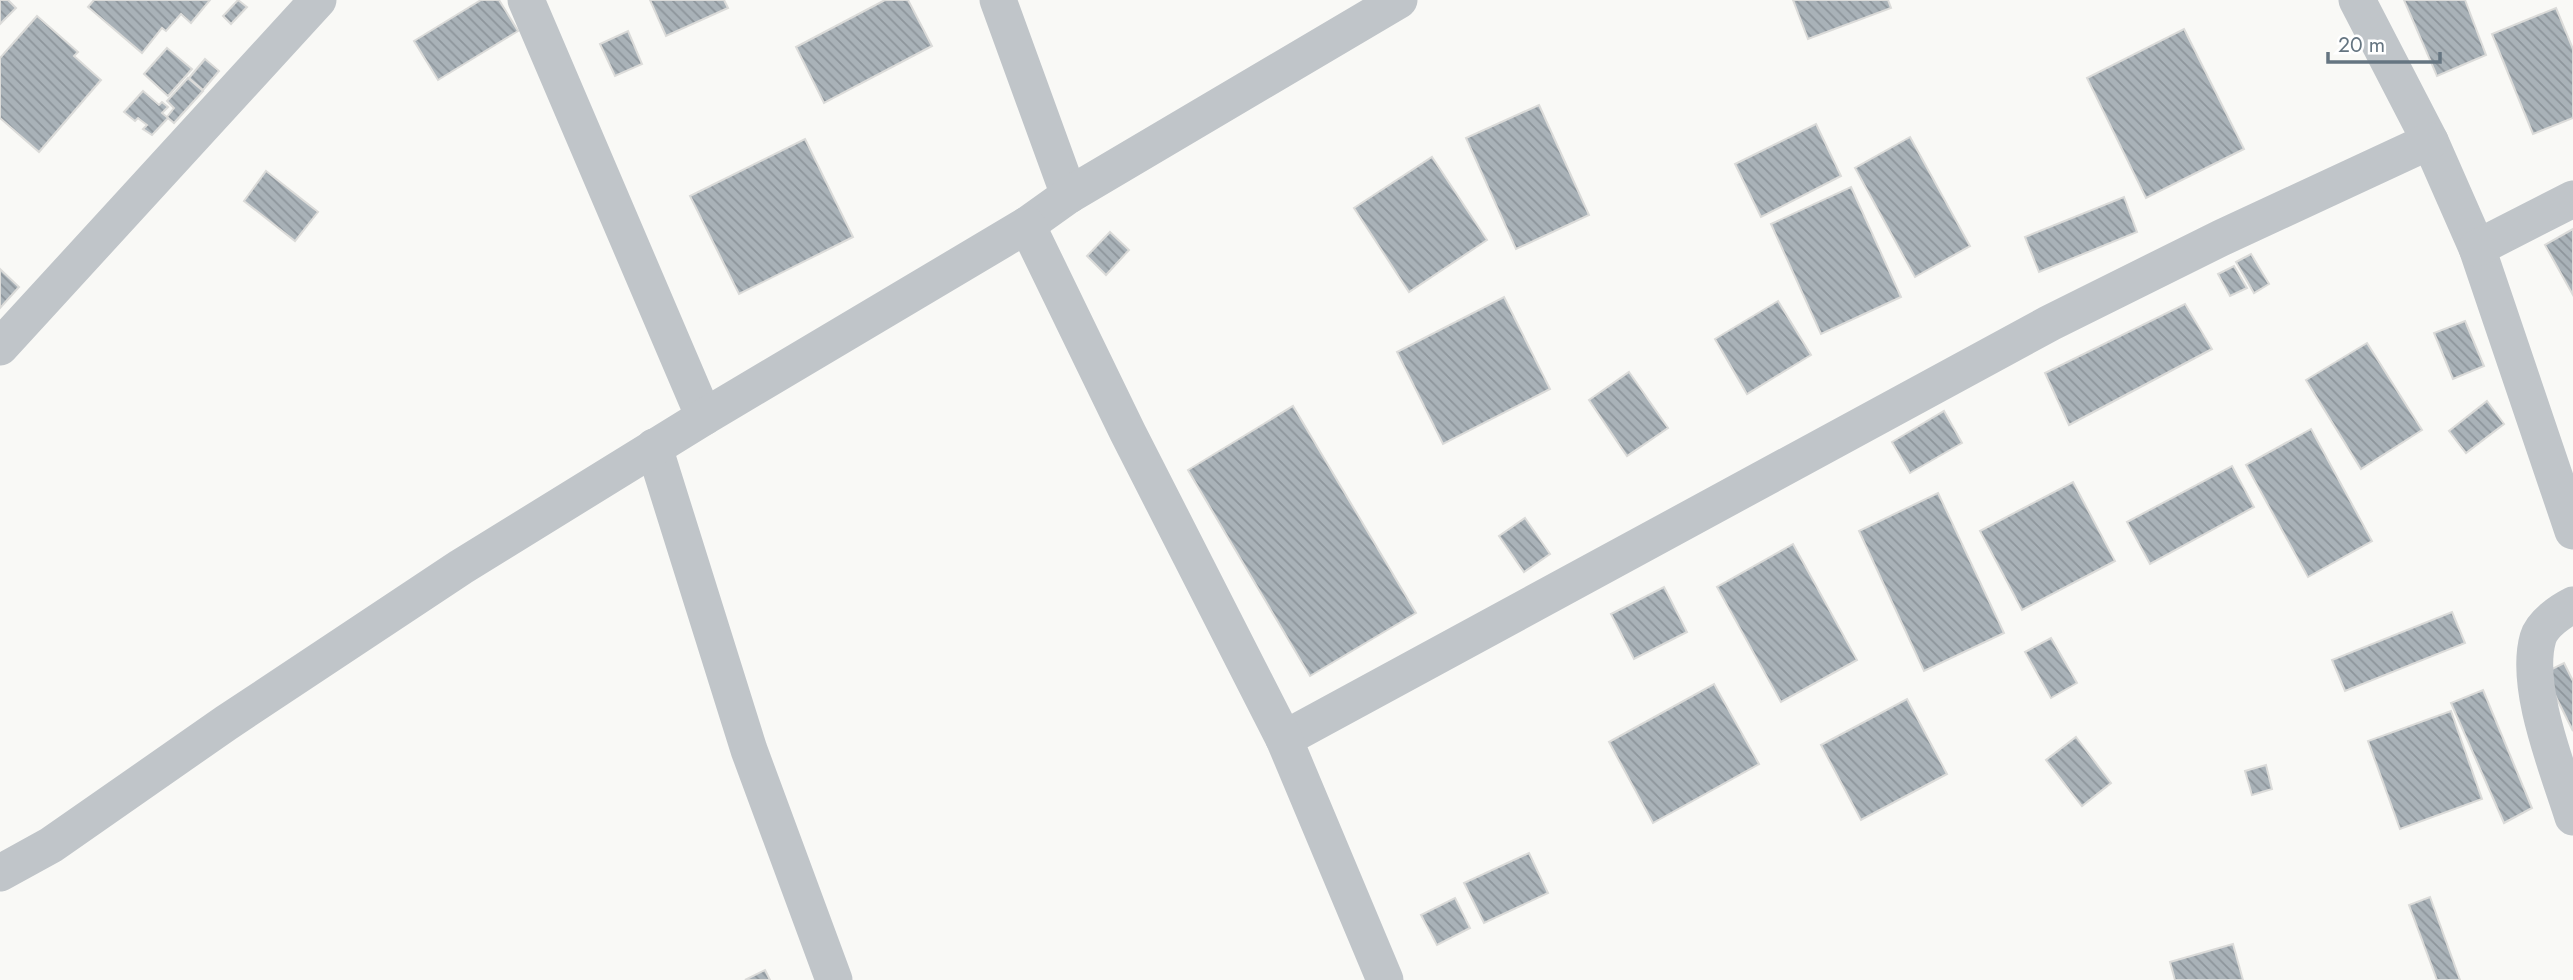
<svg xmlns="http://www.w3.org/2000/svg" width="2573" height="980" font-family="Jost,sans-serif">
<style>
.building{fill:url(#building-back-hatch);stroke:#dbdbd9;stroke-width:2}
.lines{fill:none;stroke-linecap:round;stroke-linejoin:round}
.street{stroke:#c0c5c9;stroke-width:37}
</style>
<defs>
<pattern id="building-back-hatch" width="6" height="6" patternUnits="userSpaceOnUse" patternTransform="scale(1.75)"><rect width="6" height="6" fill="#a9b2b8"/><path d="M-1 5l2 2M0 0l6 6M5-1l2 2" fill="none" stroke="#8d959b"/></pattern>
</defs>
<rect width="100%" height="100%" fill="#f9f9f6"/>
<!-- building -->
<g class="building">
<path d="M0,0H8L16,8L0,24Z"/>
<path d="M94,0H210L191,23L181,14L166,31L162,28L142,53L88,7Z"/>
<path d="M238,0L247,7L231,24L223,16Z"/>
<path d="M481,0H499L518,31L438,80L414,41Z"/>
<path d="M650,0H724L728,8L666,36Z"/>
<path d="M885,0H908L932,46L824,103L796,47Z"/>
<path d="M1793,0H1888L1891,8L1808,39Z"/>
<path d="M2404,0H2465L2486,55L2437,76Z"/>
<path d="M2556,8L2573,49V118L2533,134L2492,34Z"/>
<path d="M37,16L78,52L74,56L101,80L39,152L0,118V58Z"/>
<path d="M2184,29L2244,149L2146,198L2087,78Z"/>
<path d="M628,31L642,64L615,76L600,44Z"/>
<path d="M167,48L192,69L168,96L144,74Z"/>
<path d="M205,59L219,71L203,90L189,78Z"/>
<path d="M188,78L203,91L174,123L167,117L174,108L167,101Z"/>
<path d="M143,91L159,105L162,102L168,107L162,113L168,118L152,135L143,129L147,125L138,118L135,121L124,112Z"/>
<path d="M1539,105L1589,215L1516,249L1466,138Z"/>
<path d="M1816,124L1841,176L1761,217L1735,164Z"/>
<path d="M1910,137L1970,246L1915,277L1855,168Z"/>
<path d="M805,139L853,237L739,294L690,196Z"/>
<path d="M1432,157L1487,240L1409,292L1354,208Z"/>
<path d="M266,171L318,212L295,241L244,201Z"/>
<path d="M1851,187L1901,297L1821,334L1771,224Z"/>
<path d="M2124,197L2137,232L2039,272L2025,237Z"/>
<path d="M2573,229V295L2545,245Z"/>
<path d="M1110,232L1129,250L1106,275L1087,256Z"/>
<path d="M2251,254L2269,284L2254,293L2236,262Z"/>
<path d="M2234,266L2247,288L2230,296L2218,274Z"/>
<path d="M0,269L19,287L0,308Z"/>
<path d="M1504,297L1550,389L1443,444L1397,352Z"/>
<path d="M1778,301L1811,355L1747,394L1715,339Z"/>
<path d="M2185,304L2212,349L2069,425L2045,373Z"/>
<path d="M2465,321L2484,366L2453,379L2434,333Z"/>
<path d="M2367,343L2422,430L2361,469L2306,380Z"/>
<path d="M1629,372L1668,428L1627,456L1589,400Z"/>
<path d="M2487,401L2504,424L2466,453L2449,431Z"/>
<path d="M1293,406L1416,613L1310,676L1188,470Z"/>
<path d="M1944,411L1962,443L1910,473L1892,442Z"/>
<path d="M2311,429L2372,541L2308,577L2246,465Z"/>
<path d="M2232,466L2254,507L2150,564L2127,522Z"/>
<path d="M2073,482L2115,561L2022,610L1980,531Z"/>
<path d="M1938,493L2004,633L1924,671L1859,531Z"/>
<path d="M1525,518L1550,554L1524,572L1499,536Z"/>
<path d="M1793,544L1857,660L1781,702L1717,587Z"/>
<path d="M1664,587L1687,632L1634,659L1611,614Z"/>
<path d="M2452,612L2465,643L2345,691L2332,660Z"/>
<path d="M2051,638L2077,683L2051,698L2025,652Z"/>
<path d="M2564,663L2573,681V731L2544,673Z"/>
<path d="M1714,684L1759,764L1653,823L1609,742Z"/>
<path d="M2483,690L2532,808L2504,823L2451,703Z"/>
<path d="M1907,699L1947,774L1861,820L1821,745Z"/>
<path d="M2451,711L2482,799L2400,829L2368,741Z"/>
<path d="M2076,737L2111,783L2082,806L2046,760Z"/>
<path d="M2266,765L2272,789L2252,795L2245,771Z"/>
<path d="M1529,853L1548,893L1484,923L1464,883Z"/>
<path d="M2430,897L2460,980H2437L2409,905Z"/>
<path d="M1455,898L1470,928L1437,945L1421,915Z"/>
<path d="M2233,944L2243,980H2175L2170,962Z"/>
<path d="M765,970L770,980H745Z"/>
</g>
<g class="lines">
<!-- street -->
<g class="street">
<path d="M526,0L704,417"/>
<path d="M998,0L1069,195"/>
<path d="M2357,0L2430,141L2477,248L2573,531"/>
<path d="M1027,225L1069,195L1399,0"/>
<path d="M2477,248L2573,199"/>
<path d="M0,347L318,0"/>
<path d="M654,447L749,750L834,980"/>
<path d="M2573,605C2561,611 2542,624 2538,638C2524,687 2558,769 2573,817"/>
<path d="M1284,739L2050,323L2221,238L2430,141"/>
<path d="M0,873L51,845L226,723L461,567L704,417L1027,225L1128,433L1284,739L1385,980"/>
</g>
</g>
<!-- scale -->
<path d="M2328 52v10h112v-10" fill="none" stroke="#657581" stroke-width="3.5"/>
<text x="2338" y="52" font-size="21" fill="#657581" stroke="#ffffff" stroke-width="5" paint-order="stroke">20 m</text>
</svg>
